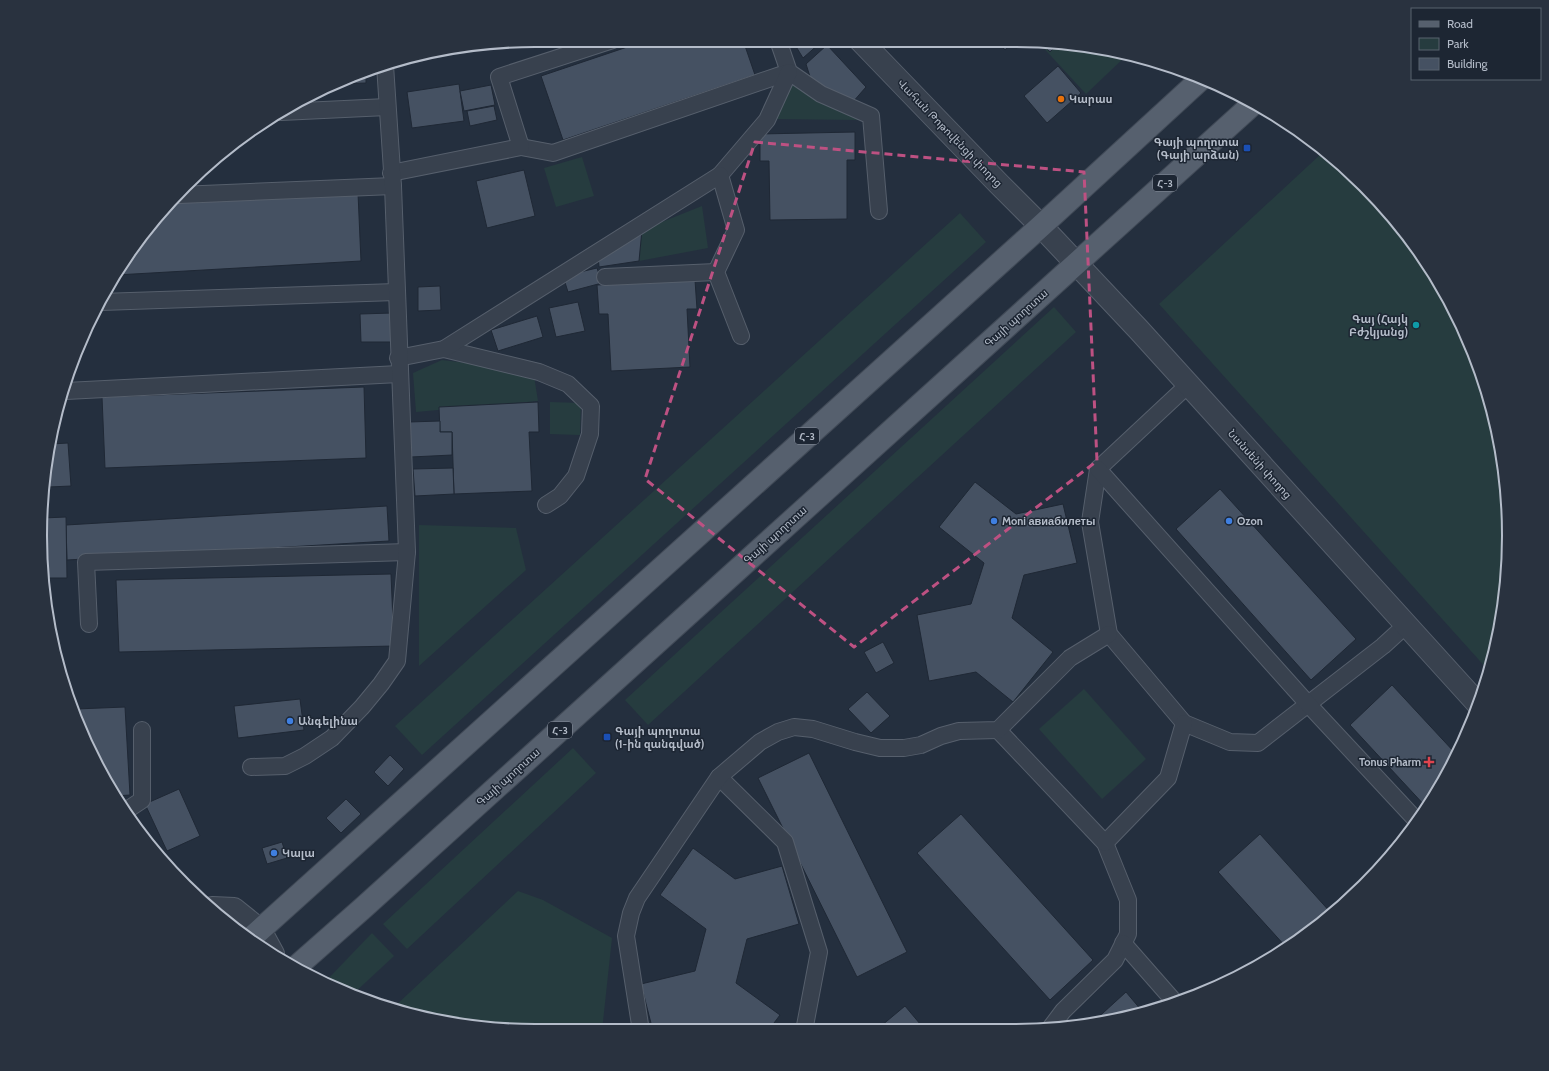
<svg xmlns="http://www.w3.org/2000/svg" width="1549" height="1071" font-family="Cabin,'Noto Sans Armenian',sans-serif">
<style>
.green{fill:#263c3f}
.building{fill:#455162;stroke:#1f2835}
.lines{fill:none;stroke-linecap:round;stroke-linejoin:round}
.service-casing{stroke:#565f6c;stroke-width:18}
.tertiary-casing{stroke:#565f6c;stroke-width:24}
.primary-casing{stroke:#414a57;stroke-width:24}
.service{stroke:#38414e;stroke-width:16}
.tertiary{stroke:#38414e;stroke-width:22}
.primary{stroke:#56606e;stroke-width:22}
.marked{fill:none;stroke:#bd5182;stroke-width:3;stroke-dasharray:8 5;stroke-linejoin:round}
.food-dot{fill:#e8710a;stroke:#1d2633;stroke-width:1.5}
.transit-dot{fill:#1a4fb4;stroke:#1d2633;stroke-width:1.5}
.culture-dot{fill:#0f9aa8;stroke:#1d2633;stroke-width:1.5}
.shop-dot{fill:#3f7fe0;stroke:#1d2633;stroke-width:1.5}
.health-dot{fill:#e0444e;stroke:#1d2633;stroke-width:1.5}
.labels{text-anchor:middle;stroke-width:3;stroke-linejoin:round;paint-order:stroke}
.shield{fill:#1d2633;stroke:#878f9c;stroke-width:1}
.shield-label{font-size:10px;font-weight:bold;fill:#b4bcc9}
.poi-label{font-size:11px;font-weight:bold;fill:#b4bcc9;stroke:#1d2633;text-anchor:start}
.street-label{font-size:11px;fill:#b4bcc9;stroke:#1d2633}
.rim{fill:none;stroke:#b4bcc9;stroke-width:2}
</style>
<rect width="100%" height="100%" fill="#242f3e"/>
<!-- green -->
<g class="green">
<path d="M1039,43L1110,49L1128,54L1086,94Z"/>
<path d="M793,84L867,118L859,120L772,119Z"/>
<path d="M1322,153L1364,185L1426,260L1471,346L1500,439L1509,536L1499,632L1488,670L1159,304Z"/>
<path d="M582,157L594,196L556,207L544,168Z"/>
<path d="M702,206L708,248L639,261L642,230Z"/>
<path d="M960,213L986,242L422,755L395,726Z"/>
<path d="M1054,307L1076,332L648,725L625,700Z"/>
<path d="M442,360L475,364L534,376L538,401L416,412L413,373Z"/>
<path d="M550,402L581,403L580,435L550,434Z"/>
<path d="M419,525L516,528L526,570L419,666Z"/>
<path d="M1084,689L1146,759L1102,799L1039,729Z"/>
<path d="M573,748L596,773L407,949L383,924Z"/>
<path d="M518,891L543,900L612,938L602,1031H535L439,1021L393,1008Z"/>
<path d="M372,933L394,956L352,995L325,982Z"/>
</g>
<!-- building -->
<g class="building">
<path d="M648,40H743L755,75L563,140L541,76Z"/>
<path d="M792,40H818L820,43L803,58Z"/>
<path d="M996,40H1016L1005,50Z"/>
<path d="M1041,43L1058,44L1050,52Z"/>
<path d="M827,45L866,87L852,103L838,96L841,94L812,83L806,64Z"/>
<path d="M1058,66L1081,93L1047,123L1024,96Z"/>
<path d="M366,72V83L335,84Z"/>
<path d="M459,84L464,121L412,128L407,92Z"/>
<path d="M491,85L495,105L464,111L460,91Z"/>
<path d="M494,106L497,120L470,126L467,111Z"/>
<path d="M855,132V160H847V219L770,220L769,161H760V134Z"/>
<path d="M524,170L535,216L487,228L476,181Z"/>
<path d="M358,193L361,261L116,275L123,260L163,209L169,203Z"/>
<path d="M642,230L639,261L599,267L598,255Z"/>
<path d="M597,268L602,283L568,292L563,276Z"/>
<path d="M695,280L697,309H687L690,367L611,371L608,314H599L597,285Z"/>
<path d="M440,286L441,310L418,311V287Z"/>
<path d="M578,302L585,331L556,337L549,308Z"/>
<path d="M392,313V342H361L360,314Z"/>
<path d="M537,316L543,337L498,351L491,330Z"/>
<path d="M364,387L366,458L105,468L102,397Z"/>
<path d="M538,402L539,432H529L532,491L454,494L452,432H440L439,407Z"/>
<path d="M440,421V432H452V455L411,457L409,422Z"/>
<path d="M68,443L71,486L49,487L47,460L51,444Z"/>
<path d="M453,468L454,494L415,496L413,469Z"/>
<path d="M975,482L1016,514L1063,504L1077,563L1024,575L1012,618L1053,652L1013,702L976,672L929,681L917,615L971,604L984,563L939,527Z"/>
<path d="M1220,489L1356,639L1311,680L1176,529Z"/>
<path d="M387,506L389,541L67,560L66,525Z"/>
<path d="M66,517L67,578H42L41,568L43,518Z"/>
<path d="M391,574L394,646L119,652L116,580Z"/>
<path d="M883,642L894,663L876,673L864,652Z"/>
<path d="M1392,685L1456,754L1427,808L1350,725Z"/>
<path d="M867,692L890,716L871,733L848,709Z"/>
<path d="M300,699L304,730L238,738L234,706Z"/>
<path d="M125,707L130,795L115,796L91,755L76,709Z"/>
<path d="M809,753L907,952L857,977L758,778Z"/>
<path d="M390,755L404,769L388,786L374,772Z"/>
<path d="M179,789L200,836L167,851L145,804Z"/>
<path d="M346,799L361,814L341,833L326,818Z"/>
<path d="M961,814L1093,960L1050,1000L917,853Z"/>
<path d="M1260,834L1332,914L1315,929L1286,947L1218,872Z"/>
<path d="M282,842L287,858L267,864L262,848Z"/>
<path d="M693,848L735,879L782,866L799,924L747,939L736,983L780,1015L768,1031H653L641,984L695,971L706,929L660,895Z"/>
<path d="M1126,992L1142,1011L1110,1022L1092,1023Z"/>
<path d="M905,1006L926,1031H875Z"/>
</g>
<g class="lines">
<!-- service casing -->
<g class="service-casing">
<g id="service">
<path d="M778,40L789,72L821,94L871,116L879,211"/>
<path d="M281,112L387,107"/>
<path d="M521,147L553,153L789,72"/>
<path d="M391,173L521,147L499,77L613,40"/>
<path d="M720,175L767,120L789,72"/>
<path d="M179,195L393,186"/>
<path d="M605,277L716,272"/>
<path d="M101,302L396,292"/>
<path d="M444,349L539,372L568,384L591,406L590,434L576,476L560,496L546,505"/>
<path d="M398,358L444,349L720,175L736,230L716,272L741,336"/>
<path d="M1188,385L1098,469L1090,522L1109,634L1184,723L1230,742L1258,743L1383,646L1406,625"/>
<path d="M66,391L399,374"/>
<path d="M1098,469L1308,704L1417,821"/>
<path d="M89,624L86,562L407,552"/>
<path d="M998,730L1105,843L1128,900V934L1115,960L1063,1011L1051,1027"/>
<path d="M251,767L285,766L305,756L332,738L362,707L381,684L397,661L407,552L393,186L385,65"/>
<path d="M719,777L785,842L819,952L804,1031"/>
<path d="M124,812L142,800V730"/>
<path d="M1105,843L1168,778L1184,723"/>
<path d="M1123,943L1173,1000"/>
<path d="M641,1031L626,936L631,913L637,898L719,777L760,742L778,732L794,727L813,729L855,742L880,748H904L921,745L941,736L959,731L998,730L1070,658L1109,634"/>
</g>
</g>
<!-- tertiary casing -->
<g class="tertiary-casing">
<g id="tertiary">
<path d="M860,40L998,183L1041,226L1139,330L1478,704"/>
<path d="M212,908L234,909L260,930L273,954"/>
</g>
</g>
<!-- primary casing -->
<g class="primary-casing">
<g id="primary">
<path d="M250,939L1041,226L1201,79"/>
<path d="M296,967L363,908L1254,103"/>
</g>
</g>
<!-- service -->
<use href="#service" class="service"/>
<!-- tertiary -->
<use href="#tertiary" class="tertiary"/>
<!-- primary -->
<use href="#primary" class="primary"/>
</g>
<!-- marked area -->
<path class="marked" d="M755,142L1084,172L1097,461L854,647L645,479Z"/>
<!-- markers -->
<circle class="food-dot" cx="1061" cy="99" r="4"/>
<g class="transit-dot">
<rect x="1243" y="144" width="8" height="8" rx="2"/>
<rect x="603" y="733" width="8" height="8" rx="2"/>
</g>
<circle class="culture-dot" cx="1416" cy="325" r="4"/>
<g class="shop-dot">
<circle cx="994" cy="521" r="4"/>
<circle cx="1229" cy="521" r="4"/>
<circle cx="290" cy="721" r="4"/>
<circle cx="274" cy="853" r="4"/>
</g>
<path class="health-dot" d="M1427 756h4v4h4v4h-4v4h-4v-4h-4v-4h4z"/>
<g class="labels">
<!-- shield labels -->
<g class="shield">
<rect x="1153" y="175" width="24" height="16" rx="3"/>
<rect x="795" y="428" width="24" height="16" rx="3"/>
<rect x="548" y="722" width="24" height="16" rx="3"/>
</g>
<g class="shield-label">
<text x="1165" y="187">Հ-3</text>
<text x="807" y="440">Հ-3</text>
<text x="560" y="734">Հ-3</text>
</g>
<!-- poi labels -->
<g class="poi-label">
<text x="1069" y="103">Կարաս</text>
<text x="1239" y="146" text-anchor="end">Գայի պողոտա<tspan x="1239" dy="13">(Գայի արձան)</tspan></text>
<text x="1408" y="323" text-anchor="end">Գայ (Հայկ<tspan x="1408" dy="13">Բժշկյանց)</tspan></text>
<text x="1002" y="525">Moni авиабилеты</text>
<text x="1237" y="525">Ozon</text>
<text x="298" y="725">Անգելինա</text>
<text x="615" y="735">Գայի պողոտա<tspan x="615" dy="13">(1-ին զանգված)</tspan></text>
<text x="1421" y="766" text-anchor="end">Tonus Pharm</text>
<text x="282" y="857">Կալա</text>
</g>
<!-- street labels -->
<g class="street-label">
<text transform="translate(950 133) rotate(46)" y="4">Վահան Թոթովենցի փողոց</text>
<text transform="translate(1016 318) rotate(-42)" y="4">Գայի պողոտա</text>
<text transform="translate(1260 464) rotate(48)" y="4">Նանսենի փողոց</text>
<text transform="translate(775 535) rotate(-42)" y="4">Գայի պողոտա</text>
<text transform="translate(508 777) rotate(-42)" y="4">Գայի պողոտա</text>
</g>
</g>
<!-- crop -->
<path d="M0 0H1549V1071H0ZM535 47H1014A488 488 0 0 1 1502 535V536A488 488 0 0 1 1014 1024H535A488 488 0 0 1 47 536V535A488 488 0 0 1 535 47Z" fill="#29323f" fill-rule="evenodd"/>
<path class="rim" d="M535 47H1014A488 488 0 0 1 1502 535V536A488 488 0 0 1 1014 1024H535A488 488 0 0 1 47 536V535A488 488 0 0 1 535 47Z"/>
<!-- legend -->
<rect x="1411" y="8" width="130" height="72" fill="#1d2633" stroke="#59626f"/>
<rect x="1419" y="21" width="20" height="6" fill="#56606e" stroke="#59626f"/>
<text x="1447" y="28" font-size="12" fill="#b4bcc9">Road</text>
<rect x="1419" y="38" width="20" height="12" fill="#263c3f" stroke="#59626f"/>
<text x="1447" y="48" font-size="12" fill="#b4bcc9">Park</text>
<rect x="1419" y="58" width="20" height="12" fill="#455162" stroke="#59626f"/>
<text x="1447" y="68" font-size="12" fill="#b4bcc9">Building</text>
</svg>
